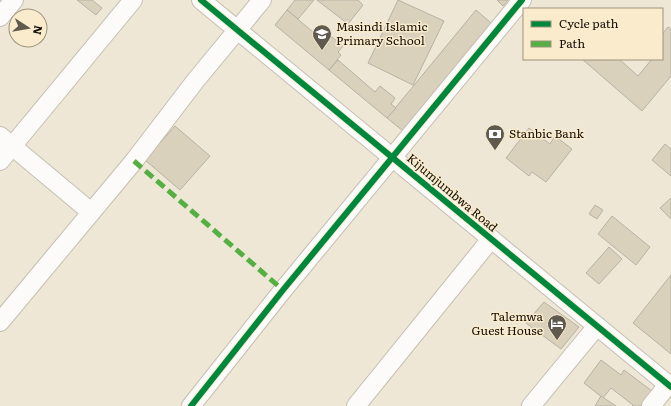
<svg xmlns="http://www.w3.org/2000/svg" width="671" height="406" font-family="Literata,serif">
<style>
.building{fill:#dad1bc;stroke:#b8b2a5}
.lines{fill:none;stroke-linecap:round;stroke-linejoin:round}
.minor-casing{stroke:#c5bfb2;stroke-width:20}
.minor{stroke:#fcfbf9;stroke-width:18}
.quiet{stroke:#55b044;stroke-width:5;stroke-dasharray:10 5;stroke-linecap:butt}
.cycleway-casing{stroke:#f9ebcc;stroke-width:8}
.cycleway{stroke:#00873e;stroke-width:6}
.labels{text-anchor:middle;stroke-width:3;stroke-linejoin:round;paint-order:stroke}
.poi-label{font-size:12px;fill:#130e05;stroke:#f9ebcc;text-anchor:start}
.street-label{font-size:12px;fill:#130e05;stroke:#f9ebcc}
</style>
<rect width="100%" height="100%" fill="#eee7d6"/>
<!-- building -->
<g class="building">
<path d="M77,0H92L102,8L96,15Z"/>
<path d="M295,0H314L298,19L287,10Z"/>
<path d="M317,0H358L363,5L348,24Z"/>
<path d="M398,0L444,21L413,85L368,63Z"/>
<path d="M497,0H508L503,6Z"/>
<path d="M287,10L326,43L332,37L343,46L338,52L341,55L329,70L275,25Z"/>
<path d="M476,10L491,23L403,131L387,118Z"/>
<path d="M668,27L671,29V76L642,111L582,59H619L638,76L652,59H662V34Z"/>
<path d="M338,60L375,92L380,86L395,98L391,104L396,108L387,118L329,70Z"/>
<path d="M175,126L210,156L180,190L145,160Z"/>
<path d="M529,128L550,144L555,136L572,149L546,182L532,172L529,176L506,158Z"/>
<path d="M665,144L671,149V176L652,160Z"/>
<path d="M671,198V219L660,208Z"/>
<path d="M595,205L603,210L597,219L589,214Z"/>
<path d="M612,216L650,247L636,265L598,234Z"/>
<path d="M609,247L622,259L599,284L586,273Z"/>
<path d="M671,275V354L633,323Z"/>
<path d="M544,302L579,327L561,349L526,323Z"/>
<path d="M601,360L621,375L624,370L656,394L647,406H632L633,405L611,388L603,398L584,383Z"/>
<path d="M601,396L616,406H595Z"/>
</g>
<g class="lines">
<!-- minor casing -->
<g class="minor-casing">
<g id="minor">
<path d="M201,0L671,387"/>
<path d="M0,17L14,0"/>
<path d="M0,136L91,212"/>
<path d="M0,161L133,0"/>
<path d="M0,322L134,161L196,80L262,0"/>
<path d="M191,406L283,290L522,0"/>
<path d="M356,406L491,239"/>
<path d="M531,406L597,326"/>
<path d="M651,406L668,385"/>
</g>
</g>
<!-- minor -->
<use href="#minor" class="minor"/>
<!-- quiet -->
<path class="quiet" d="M134,161L283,290"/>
<!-- cycleway casing -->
<g class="cycleway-casing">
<g id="cycleway">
<path d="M201,0L671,387"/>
<path d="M191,406L283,290L522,0"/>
</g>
</g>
<!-- cycleway -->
<use href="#cycleway" class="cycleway"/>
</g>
<!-- icons -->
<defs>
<g id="school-pin" transform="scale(1)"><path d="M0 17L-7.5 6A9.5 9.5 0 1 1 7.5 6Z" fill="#605a4e" stroke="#f9ebcc"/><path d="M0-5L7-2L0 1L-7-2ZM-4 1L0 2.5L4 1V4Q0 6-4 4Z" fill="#fff"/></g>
<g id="bank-pin" transform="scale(1)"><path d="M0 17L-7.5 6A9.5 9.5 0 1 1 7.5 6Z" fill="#605a4e" stroke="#f9ebcc"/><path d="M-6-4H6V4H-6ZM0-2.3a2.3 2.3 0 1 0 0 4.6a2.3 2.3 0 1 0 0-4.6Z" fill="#fff"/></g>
<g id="hotel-pin" transform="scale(1)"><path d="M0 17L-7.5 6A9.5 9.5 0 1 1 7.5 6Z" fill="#605a4e" stroke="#f9ebcc"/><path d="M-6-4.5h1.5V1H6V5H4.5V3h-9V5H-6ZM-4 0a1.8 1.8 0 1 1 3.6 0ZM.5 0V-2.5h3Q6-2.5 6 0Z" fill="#fff"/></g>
</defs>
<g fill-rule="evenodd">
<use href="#school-pin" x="322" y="34"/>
<use href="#bank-pin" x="495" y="134"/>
<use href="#hotel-pin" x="557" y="324"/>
</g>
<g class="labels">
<!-- poi labels -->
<g class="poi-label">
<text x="336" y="31">Masindi Islamic<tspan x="336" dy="14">Primary School</tspan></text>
<text x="509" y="138">Stanbic Bank</text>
<text x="543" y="321" text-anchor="end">Talemwa<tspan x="543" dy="14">Guest House</tspan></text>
</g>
<!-- street labels -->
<g class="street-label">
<text transform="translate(452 193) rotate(40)" y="4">Kijumjumbwa Road</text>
</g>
</g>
<!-- legend -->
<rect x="523" y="8" width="140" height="52" fill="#f9ebcc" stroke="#9d937c"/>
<rect x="531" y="21" width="20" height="6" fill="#00873e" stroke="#9d937c"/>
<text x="559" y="28" font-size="12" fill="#130e05">Cycle path</text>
<rect x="531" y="41" width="20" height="6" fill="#55b044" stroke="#9d937c"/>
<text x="559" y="48" font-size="12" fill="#130e05">Path</text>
<!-- north arrow -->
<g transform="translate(28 28) rotate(102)"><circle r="19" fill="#f9ebcc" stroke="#9d937c"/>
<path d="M0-3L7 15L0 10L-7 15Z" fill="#605a4e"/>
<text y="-6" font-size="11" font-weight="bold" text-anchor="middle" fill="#130e05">N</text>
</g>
</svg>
